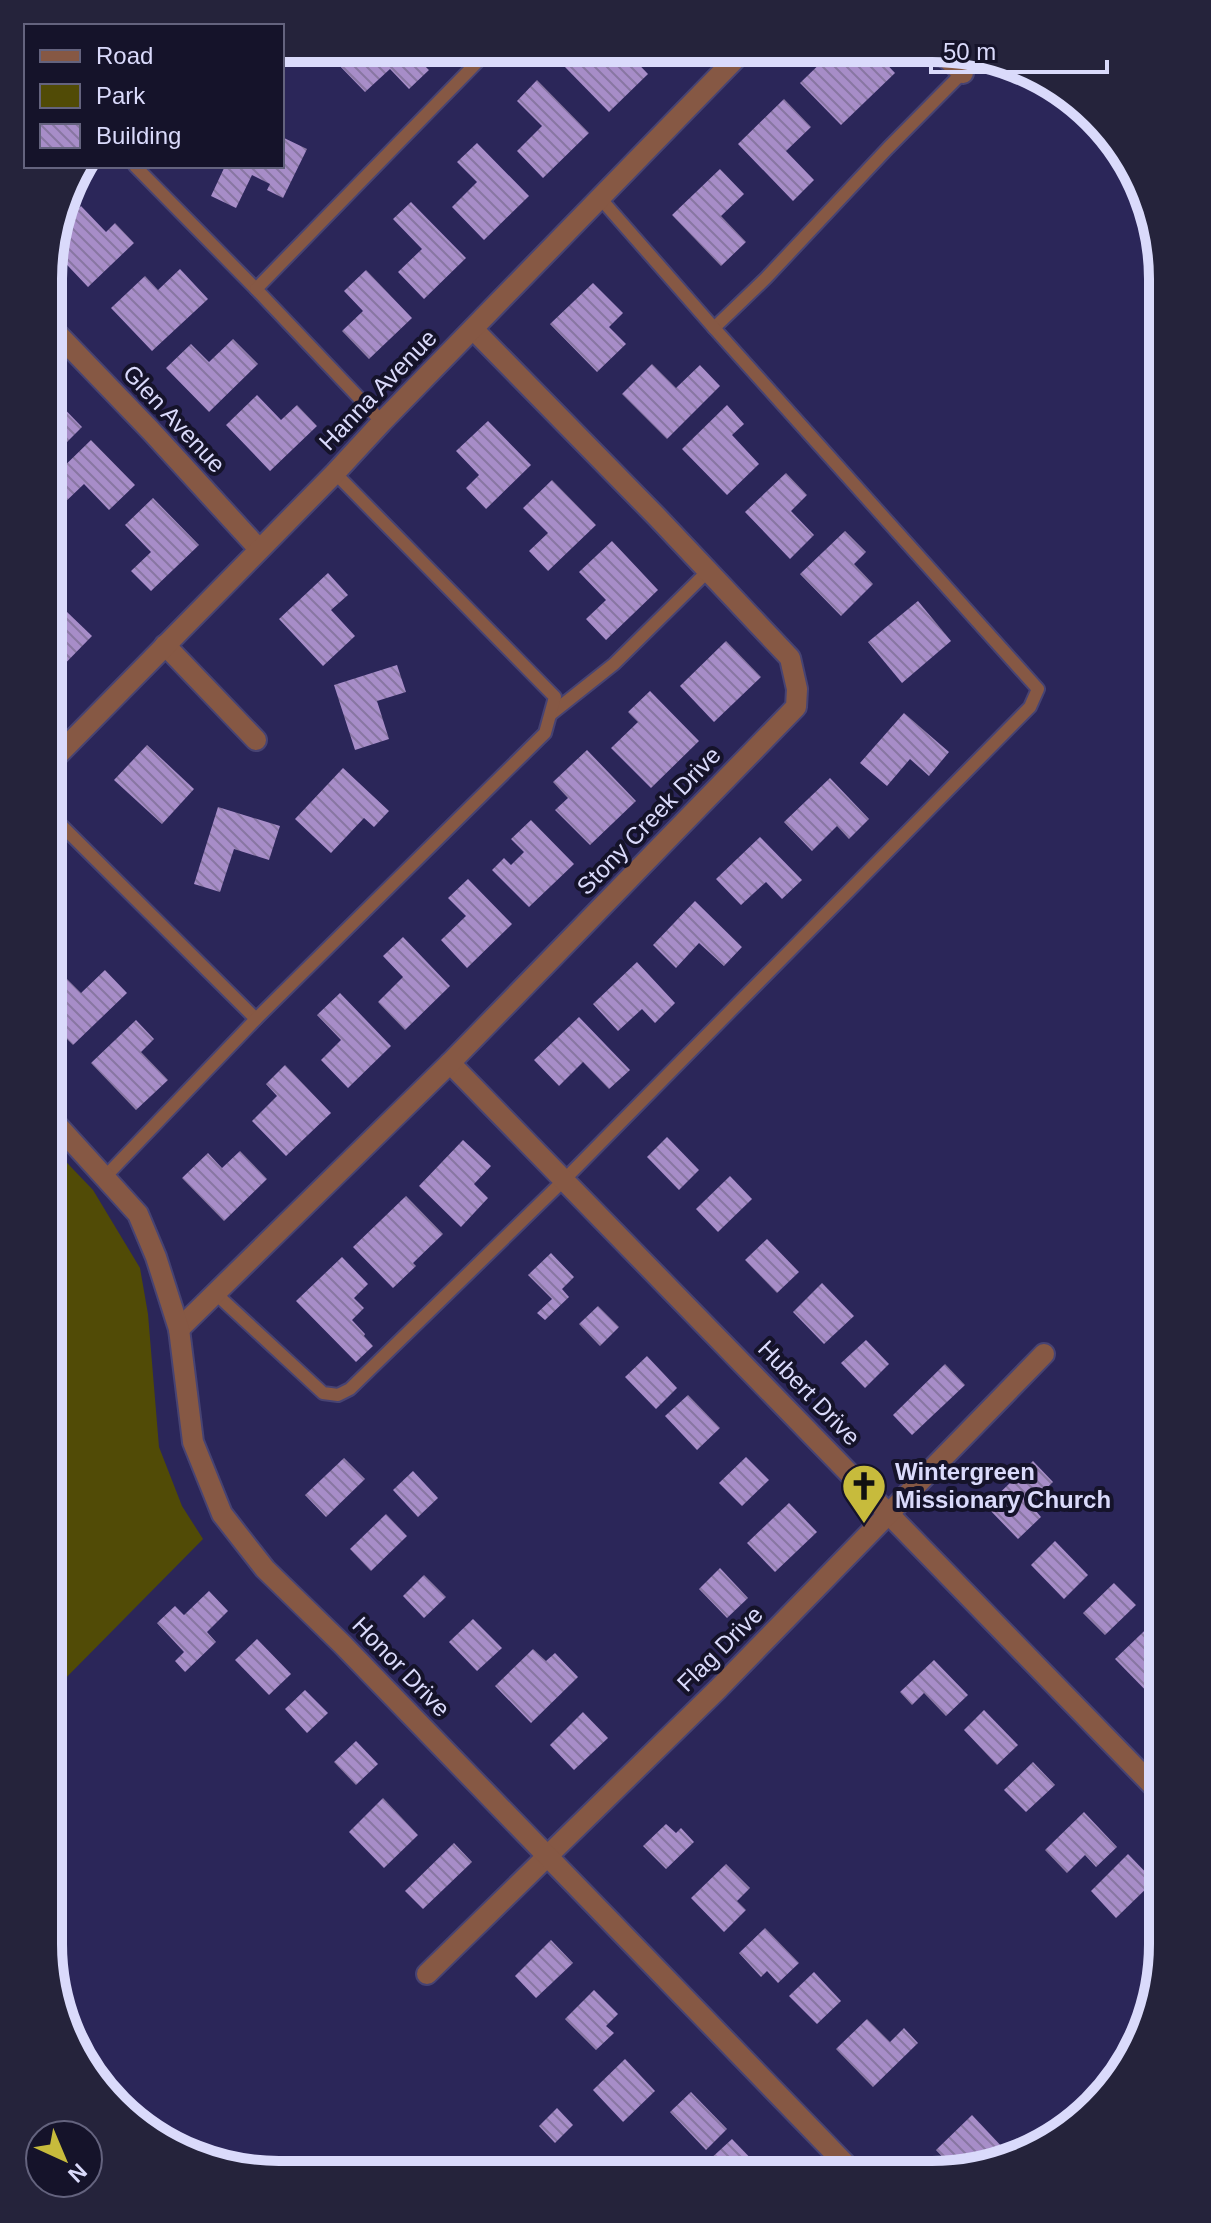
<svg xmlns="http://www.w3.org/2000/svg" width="1211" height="2223" font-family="Arial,sans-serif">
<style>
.park{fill:#514b06}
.building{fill:url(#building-back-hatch)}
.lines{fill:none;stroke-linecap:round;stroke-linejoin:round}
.service-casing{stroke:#474373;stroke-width:16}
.minor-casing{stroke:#474373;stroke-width:24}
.tertiary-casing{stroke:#474373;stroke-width:24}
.service{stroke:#865844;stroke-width:12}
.minor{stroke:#865844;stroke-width:20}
.tertiary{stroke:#865844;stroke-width:20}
.labels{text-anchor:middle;stroke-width:8;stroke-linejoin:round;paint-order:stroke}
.street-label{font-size:24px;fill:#dadafb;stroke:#15132a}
.poi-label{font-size:24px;font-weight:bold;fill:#dadafb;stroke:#15132a;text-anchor:start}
.rim{fill:none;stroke:#dadafb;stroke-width:10}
</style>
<defs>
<pattern id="building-back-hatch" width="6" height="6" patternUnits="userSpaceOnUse" patternTransform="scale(2)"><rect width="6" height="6" fill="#a78dc8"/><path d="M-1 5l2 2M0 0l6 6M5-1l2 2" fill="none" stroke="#8876a2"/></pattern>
</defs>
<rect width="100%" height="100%" fill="#2b2659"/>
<!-- park -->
<path class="park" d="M49,1144L93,1190L140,1268L148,1314L159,1447L182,1506L203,1539L48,1696Z"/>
<!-- building -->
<g class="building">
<path d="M346,48L408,49L429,70L409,89L390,69L365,92L334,60Z"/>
<path d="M581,50H625L648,74L609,112L564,66Z"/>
<path d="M833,51L875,52L895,73L841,125L800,83Z"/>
<path d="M537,80L589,133L543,178L517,151L542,126L517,101Z"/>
<path d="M784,99L811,127L786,151L814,180L793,201L738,144Z"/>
<path d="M282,137L307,149L283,198L267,190L270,184L252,175L236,208L211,196L225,166H282Z"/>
<path d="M477,143L529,196L484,240L452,207L477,182L457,162Z"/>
<path d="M80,166H95L68,191L72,177Z"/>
<path d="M720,169L744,194L721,216L746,242L721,266L672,215Z"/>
<path d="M411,202L466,258L424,299L398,272L422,249L393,219Z"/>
<path d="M81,206L106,232L115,223L134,243L88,287L51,248L56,231Z"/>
<path d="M180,269L208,299L152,351L111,308L145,276L158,290Z"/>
<path d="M366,270L412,318L369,359L342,331L363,311L344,291Z"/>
<path d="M593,283L623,313L609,327L626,344L597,372L550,324Z"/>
<path d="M233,339L258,364L209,412L166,368L191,344L209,362Z"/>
<path d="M652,364L676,388L700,365L720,386L667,439L622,394Z"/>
<path d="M50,394L82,427L50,459Z"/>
<path d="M257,395L281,420L297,405L317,426L270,471L226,425Z"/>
<path d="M727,405L744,424L732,435L759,464L727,495L682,449Z"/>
<path d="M488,421L531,465L486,509L466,488L479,475L456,451Z"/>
<path d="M91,440L135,485L109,510L84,484L61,506L50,494V480Z"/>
<path d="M786,473L807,495L791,511L814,535L790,559L745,512Z"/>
<path d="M552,480L596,525L548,571L529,551L548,533L523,508Z"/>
<path d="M153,498L199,545L151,591L131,571L151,552L125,525Z"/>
<path d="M845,531L866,552L854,564L873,584L841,616L800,574Z"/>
<path d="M612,541L658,590L606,640L586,619L606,600L579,572Z"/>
<path d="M328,573L348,595L331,610L355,636L323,666L279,619Z"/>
<path d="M918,601L951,641L902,683L868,642Z"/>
<path d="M66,611L92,636L49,680V628Z"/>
<path d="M726,641L761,677L714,722L680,686Z"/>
<path d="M397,665L406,692L377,701L389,739L355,750L334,685Z"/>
<path d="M650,691L699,741L651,788L611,748L638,722L628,712Z"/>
<path d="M904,713L949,752L929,776L910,759L887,786L860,763Z"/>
<path d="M147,745L194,789L162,824L114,780Z"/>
<path d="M587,750L636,801L590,845L555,810L568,798L553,782Z"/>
<path d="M343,768L389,811L374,827L364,818L331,853L295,819Z"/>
<path d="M830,778L869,819L849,839L837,826L812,851L784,822Z"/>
<path d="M218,807L280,826L269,860L234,849L220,892L194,884Z"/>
<path d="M531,820L574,864L529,907L492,870L504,858L511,865L524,852L511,839Z"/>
<path d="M760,837L802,880L782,899L766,882L741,905L716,879Z"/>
<path d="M468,879L512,924L467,968L441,940L466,916L448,898Z"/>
<path d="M695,901L742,947L724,966L699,943L676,968L653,945Z"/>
<path d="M403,937L450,986L405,1030L378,1002L403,977L383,956Z"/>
<path d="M637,962L675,1003L655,1023L642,1009L618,1031L593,1004Z"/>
<path d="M105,970L127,993L73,1045L49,1021V983L60,972L81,993Z"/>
<path d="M340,993L391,1046L348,1088L321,1060L341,1040L317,1015Z"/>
<path d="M579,1017L630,1070L609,1089L583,1062L559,1086L534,1060Z"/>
<path d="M136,1020L154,1039L141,1052L168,1080L136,1110L91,1063Z"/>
<path d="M285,1065L331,1113L286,1156L252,1121L277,1096L266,1084Z"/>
<path d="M667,1137L699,1170L679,1190L647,1157Z"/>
<path d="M463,1140L491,1166L474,1184L488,1198L461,1227L419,1186Z"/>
<path d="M240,1151L267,1179L224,1221L182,1178L208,1153L222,1168Z"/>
<path d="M730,1176L752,1199L718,1232L696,1209Z"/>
<path d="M406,1196L443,1234L413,1263L416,1266L393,1288L353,1247Z"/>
<path d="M767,1239L799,1272L777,1293L745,1260Z"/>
<path d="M551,1253L574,1277L562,1289L569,1297L545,1320L537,1313L552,1299L528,1275Z"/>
<path d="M342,1257L368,1284L354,1298L364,1308L352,1320L365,1334L364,1336L373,1346L356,1362L296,1301Z"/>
<path d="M822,1283L854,1316L824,1344L793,1312Z"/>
<path d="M598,1306L619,1327L600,1346L579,1324Z"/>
<path d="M866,1340L889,1364L865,1388L841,1363Z"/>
<path d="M647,1356L677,1388L656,1409L625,1377Z"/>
<path d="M945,1364L965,1385L912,1435L893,1415Z"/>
<path d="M688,1395L720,1428L697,1450L665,1416Z"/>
<path d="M746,1457L769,1480L742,1506L719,1483Z"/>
<path d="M344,1458L365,1479L326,1517L305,1495Z"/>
<path d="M1033,1461L1053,1482L1030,1504L1041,1517L1018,1539L986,1506Z"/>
<path d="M413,1471L438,1498L418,1517L393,1490Z"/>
<path d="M789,1503L817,1532L775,1572L747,1543Z"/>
<path d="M386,1514L407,1536L371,1571L350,1549Z"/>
<path d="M1055,1541L1088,1575L1064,1599L1031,1565Z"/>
<path d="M720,1568L748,1598L727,1618L699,1589Z"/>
<path d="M424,1575L446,1597L424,1618L403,1596Z"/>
<path d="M1114,1583L1136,1605L1105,1635L1083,1613Z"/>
<path d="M209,1591L228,1611L207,1632L216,1642L185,1672L175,1661L184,1652L157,1623L175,1606L184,1615Z"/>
<path d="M1163,1613V1701L1159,1704L1115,1659Z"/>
<path d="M473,1619L502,1648L477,1671L449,1642Z"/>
<path d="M257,1639L291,1674L269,1695L235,1660Z"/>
<path d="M533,1649L546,1661L555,1653L578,1677L531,1723L495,1686Z"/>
<path d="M934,1660L968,1695L946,1716L924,1693L912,1705L900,1692Z"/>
<path d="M305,1690L328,1713L307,1733L285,1709Z"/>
<path d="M984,1710L1018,1745L997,1765L964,1730Z"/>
<path d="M583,1712L608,1738L574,1770L550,1745Z"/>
<path d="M356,1741L378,1764L356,1785L334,1762Z"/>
<path d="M1033,1762L1055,1785L1026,1812L1004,1790Z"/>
<path d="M383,1798L418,1835L384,1868L349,1832Z"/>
<path d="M1084,1812L1117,1847L1096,1867L1085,1855L1067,1873L1045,1850Z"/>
<path d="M666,1824L676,1833L681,1828L694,1842L666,1869L643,1846Z"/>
<path d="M454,1843L472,1862L423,1909L405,1891Z"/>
<path d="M1128,1854L1154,1881L1116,1918L1091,1891Z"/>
<path d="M726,1864L750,1888L737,1901L746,1910L724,1932L691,1898Z"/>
<path d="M765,1928L799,1963L778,1983L767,1971L761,1977L739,1953Z"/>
<path d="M551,1940L573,1963L536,1998L515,1976Z"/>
<path d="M814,1972L841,2001L817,2024L789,1996Z"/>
<path d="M594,1990L618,2014L606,2026L614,2033L596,2050L565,2019Z"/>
<path d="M867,2019L890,2042L904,2028L918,2043L873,2087L836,2049Z"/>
<path d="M625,2059L655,2091L623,2122L593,2090Z"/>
<path d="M691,2092L727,2129L706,2150L670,2112Z"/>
<path d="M557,2108L573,2125L555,2143L539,2126Z"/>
<path d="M972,2115L1004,2149L986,2166L956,2171L936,2150Z"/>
<path d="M732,2139L759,2167L751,2174H719L707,2162Z"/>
</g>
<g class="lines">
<!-- service casing -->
<g class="service-casing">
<g id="service">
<path d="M135,166L256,289L382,422"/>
<path d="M256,289L490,49"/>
<path d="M714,328L766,278L888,148L981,54"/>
<path d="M551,714L614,664L708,571"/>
<path d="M49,813L256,1019"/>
<path d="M105,1177L256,1019L545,733L555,697L335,473"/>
<path d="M215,1293L323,1393L338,1395L350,1389L564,1180L1030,707L1038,689L714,328L600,198"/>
</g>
</g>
<!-- minor casing -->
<g class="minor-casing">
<g id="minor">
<path d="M940,52L963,73"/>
<path d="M50,326L151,431L259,549"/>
<path d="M165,645L256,740"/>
<path d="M450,1063L1163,1796"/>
<path d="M179,1329L450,1063L796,707L797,689L790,658L658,518L473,329"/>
<path d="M427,1974L718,1689L1044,1354"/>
</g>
</g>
<!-- tertiary casing -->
<g class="tertiary-casing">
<g id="tertiary">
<path d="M49,764L335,473L382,422L743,51"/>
<path d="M49,1116L138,1214L156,1257L179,1329L193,1442L222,1514L265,1569L342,1644L856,2175"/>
</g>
</g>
<!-- service -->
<use href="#service" class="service"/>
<!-- minor -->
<use href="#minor" class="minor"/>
<!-- tertiary -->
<use href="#tertiary" class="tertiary"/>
</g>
<!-- icons -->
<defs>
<g id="church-pin" transform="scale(2.3)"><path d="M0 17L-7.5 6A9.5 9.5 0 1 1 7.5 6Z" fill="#c7bb3c" stroke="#15132a"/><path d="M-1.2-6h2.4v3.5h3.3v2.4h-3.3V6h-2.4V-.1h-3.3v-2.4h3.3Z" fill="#111"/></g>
</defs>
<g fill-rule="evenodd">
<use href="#church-pin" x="864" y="1486"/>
</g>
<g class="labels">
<!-- street labels -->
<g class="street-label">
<text transform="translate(378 390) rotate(-46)" y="8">Hanna Avenue</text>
<text transform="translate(174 419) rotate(47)" y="8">Glen Avenue</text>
<text transform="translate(649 821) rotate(-46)" y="8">Stony Creek Drive</text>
<text transform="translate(809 1393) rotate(46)" y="8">Hubert Drive</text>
<text transform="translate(720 1649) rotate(-45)" y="8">Flag Drive</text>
<text transform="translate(401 1667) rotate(46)" y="8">Honor Drive</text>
</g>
<!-- poi labels -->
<g class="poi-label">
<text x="895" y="1480">Wintergreen<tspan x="895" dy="28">Missionary Church</tspan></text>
</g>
</g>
<!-- crop -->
<path d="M0 0H1211V2223H0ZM279 62H932A217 217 0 0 1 1149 279V1944A217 217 0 0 1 932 2161H279A217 217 0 0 1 62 1944V279A217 217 0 0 1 279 62Z" fill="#25233b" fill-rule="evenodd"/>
<path class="rim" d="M279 62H932A217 217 0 0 1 1149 279V1944A217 217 0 0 1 932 2161H279A217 217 0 0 1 62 1944V279A217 217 0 0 1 279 62Z"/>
<!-- legend -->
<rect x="24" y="24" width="260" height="144" fill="#15132a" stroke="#64637e" stroke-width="2"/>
<rect x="40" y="50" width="40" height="12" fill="#865844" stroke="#64637e" stroke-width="2"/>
<text x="96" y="64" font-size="24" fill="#dadafb">Road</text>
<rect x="40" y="84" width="40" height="24" fill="#514b06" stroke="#64637e" stroke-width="2"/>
<text x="96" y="104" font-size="24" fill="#dadafb">Park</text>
<rect x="40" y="124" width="40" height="24" fill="url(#building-back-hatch)" stroke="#64637e" stroke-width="2"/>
<text x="96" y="144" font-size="24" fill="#dadafb">Building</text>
<!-- north arrow -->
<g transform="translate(64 2159) rotate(136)"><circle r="38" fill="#15132a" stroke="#64637e" stroke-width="2"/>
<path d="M0-6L14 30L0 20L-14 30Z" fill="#c7bb3c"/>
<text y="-12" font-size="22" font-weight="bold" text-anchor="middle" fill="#dadafb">N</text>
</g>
<!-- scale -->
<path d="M931 60v12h176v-12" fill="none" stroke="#dadafb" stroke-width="4"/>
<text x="943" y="60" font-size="24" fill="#dadafb" stroke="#15132a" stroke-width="6" paint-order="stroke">50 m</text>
</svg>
